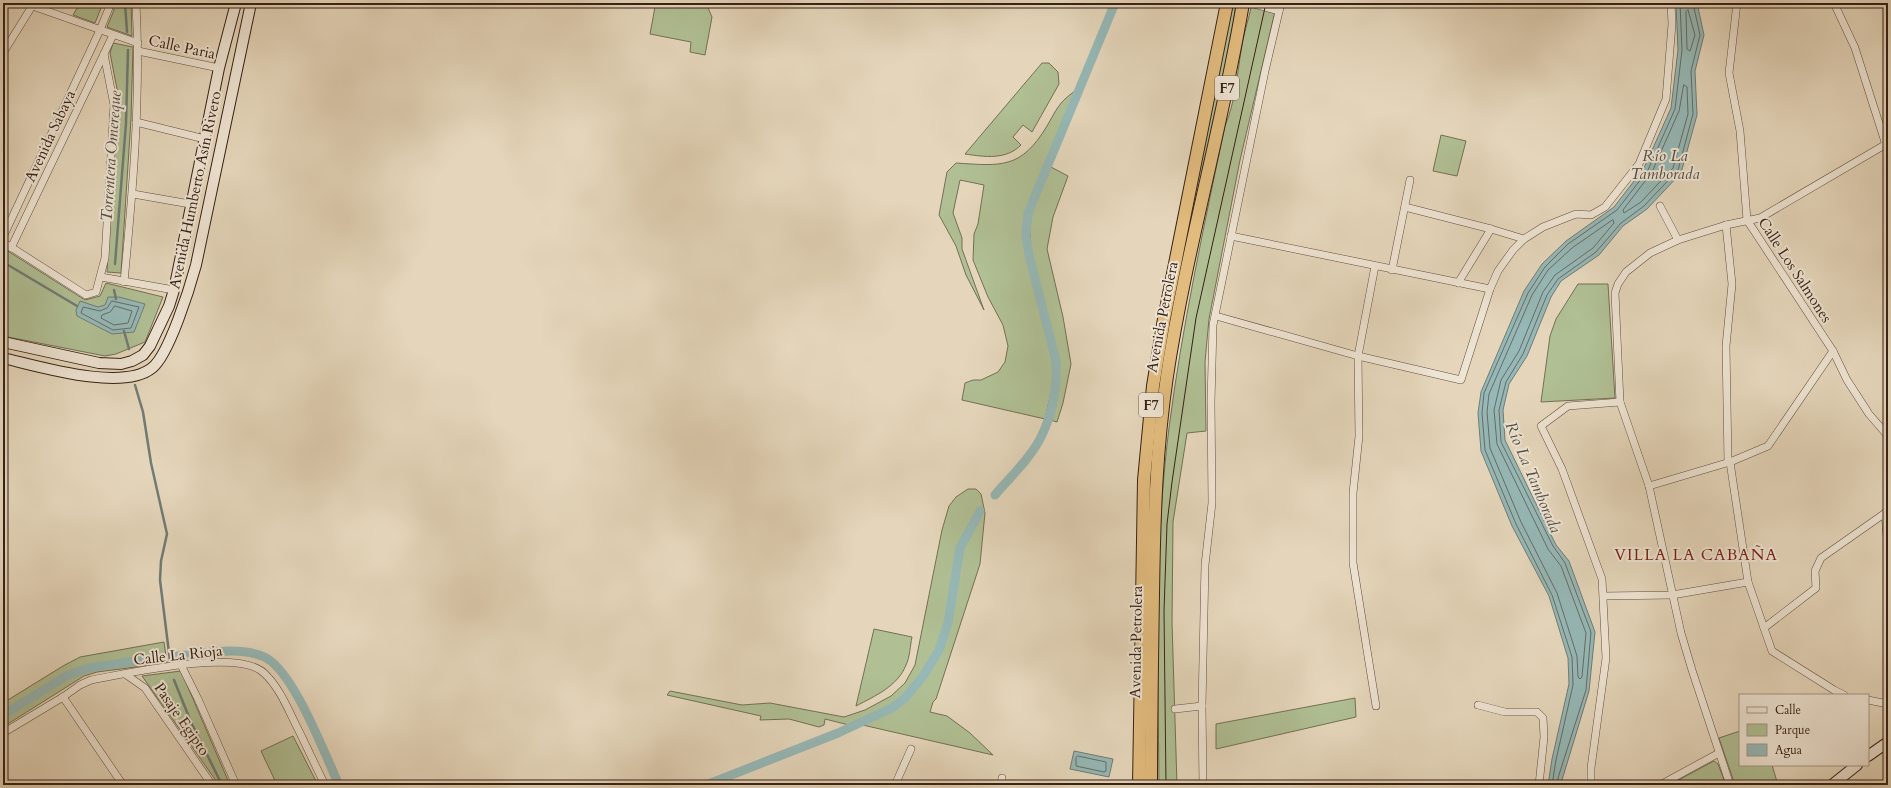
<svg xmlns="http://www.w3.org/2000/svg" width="1891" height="788" font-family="Cardo,serif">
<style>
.green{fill:#b0bf94;stroke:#747055}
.water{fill:#96b8b6;stroke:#707c76}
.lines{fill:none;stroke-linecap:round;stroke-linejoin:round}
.shore{stroke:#666c66;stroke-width:1}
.stream{stroke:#707c76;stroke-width:2.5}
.canal{stroke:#96b8b6;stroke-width:9}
.street-casing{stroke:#624e3f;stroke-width:8}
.secondary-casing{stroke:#372116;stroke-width:12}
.highway-casing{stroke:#372116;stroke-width:14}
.street{stroke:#eee4d3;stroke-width:7}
.secondary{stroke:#eee4d3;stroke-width:10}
.highway{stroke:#e2bb7e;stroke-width:12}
.tram{stroke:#372116;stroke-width:1}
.labels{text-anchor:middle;stroke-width:4;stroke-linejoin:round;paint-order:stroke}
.shield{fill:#eee4d3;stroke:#6e5c4f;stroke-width:1}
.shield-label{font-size:14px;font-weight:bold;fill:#372116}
.street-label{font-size:15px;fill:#372116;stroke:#eee4d3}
.water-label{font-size:16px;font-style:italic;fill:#544e46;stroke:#eee4d3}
.neighbourhood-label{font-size:16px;letter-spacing:1px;fill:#7a1f14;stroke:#eee4d3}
</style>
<rect width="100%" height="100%" fill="#e5d6bb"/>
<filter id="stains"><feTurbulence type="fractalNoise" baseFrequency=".005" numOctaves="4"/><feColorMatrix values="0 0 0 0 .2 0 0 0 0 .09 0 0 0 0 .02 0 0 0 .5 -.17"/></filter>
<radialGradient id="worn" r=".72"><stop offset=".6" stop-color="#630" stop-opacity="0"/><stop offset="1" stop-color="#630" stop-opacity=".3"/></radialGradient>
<!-- green -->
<g class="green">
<path d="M80,3H103L95,23L73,15Z"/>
<path d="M114,3H131L132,36L107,27L114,10Z"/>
<path d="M653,3H706L712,17L705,55L690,52L691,42L650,34L655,7Z"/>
<path d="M1232,3H1236L1232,34L1169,337L1147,785H1143L1148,483L1163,342Z"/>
<path d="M1252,3H1277L1240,160L1209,319L1205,362L1206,431L1187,433L1173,522L1172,623L1177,785H1159C1158,667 1154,546 1169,428C1182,327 1204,226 1225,126C1235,102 1237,77 1241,51C1243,35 1249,19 1252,3Z"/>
<path d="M113,43L133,47L131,119L121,273L107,272L118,94L110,53Z"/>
<path d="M1042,63H1049L1058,72L1059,84L1032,132L1023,125L1013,137L1021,145C1006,160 985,157 965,154Z"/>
<path d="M1075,91L1025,214L1024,232L1027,256L1053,361L1054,380L1045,419L962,400L965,383L973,380H981L998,372L1005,362L1008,346L1003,325L988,297L973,260L974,234L978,224L984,185L960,180L953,213L962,238V249L984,310L966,275L956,246L939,215L947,172L956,163C1002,166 1021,169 1047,126C1057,109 1058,103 1075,91Z"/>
<path d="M1441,135L1466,141L1457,176L1433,171Z"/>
<path d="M1051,167L1068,176L1053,217L1047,249L1063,317L1071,364L1063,403L1057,422L1050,420C1054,404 1060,388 1059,372C1056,320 1024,270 1031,217C1033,204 1046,180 1051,167Z"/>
<path d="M3,248L85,300L100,296L106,283L163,297L145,342L116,354L105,356L3,336Z"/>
<path d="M1578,284H1608L1615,398L1541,402L1550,336L1556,319Z"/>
<path d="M968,489H976L981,494L985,513L980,564L936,699L933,702L930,712L947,716L970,733L993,755L854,723L849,725L825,719L824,725L819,727L789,719L760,720L761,716L667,695L670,691L742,705L770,703L844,717L865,710L891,696L905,683L915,665L942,530L949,506L956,497Z"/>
<path d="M874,629L912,637C910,646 910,657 906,665C898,686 875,696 856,706Z"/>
<path d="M164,642L167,663L97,672L84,676L3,727V703L63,666L80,657Z"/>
<path d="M181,671L230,785H219L142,676Z"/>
<path d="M1355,698L1356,717L1216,749V724Z"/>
<path d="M1740,731V765H1772L1778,785H1735L1719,738Z"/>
<path d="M293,736L318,785H277L261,751Z"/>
<path d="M1714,761L1718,764L1726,785H1669Z"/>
</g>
<!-- water -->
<g class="water">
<path d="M1676,3H1697L1704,35L1695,71L1697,115L1681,173L1647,209L1623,226L1599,255L1561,281L1551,297L1527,356L1509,384L1503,410L1505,440L1556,545L1569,561L1595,632L1589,691L1562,780V785H1548L1552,759L1569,684L1568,658L1549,596L1512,526L1481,451L1478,413L1481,392L1524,291L1542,264L1566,241L1614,207L1644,168L1671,108L1678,50Z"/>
<path d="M108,297H119L145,304L134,332L112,334L77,316L76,310L80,301L98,307L105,305Z"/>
<path d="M1074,751L1113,759L1109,777L1070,769Z"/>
</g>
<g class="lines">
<!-- shore -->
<g class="shore">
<path d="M1688,10L1695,35L1690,51L1687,49L1686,12Z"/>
<path d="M1684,85L1687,87L1688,114L1673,168L1641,202L1624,213L1623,210L1652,172L1679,111Z"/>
<path d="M1613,220L1614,223L1593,248L1555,275L1543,292L1519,351L1501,380L1494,410L1497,444L1548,549L1561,566L1586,633L1582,677L1580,679L1578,677L1577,656L1557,593L1521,522L1490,448L1487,412L1489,394L1532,295L1548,270L1572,248Z"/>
<path d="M112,301L139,307L131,328L113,330L81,313L83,307L100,311L107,308Z"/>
<path d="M115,306L132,311L128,323L114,325L101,318L102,315L110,312Z"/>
<path d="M1078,756L1106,762V771L1104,772L1076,766V758Z"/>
<path d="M1552,785L1556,760L1573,685L1572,657L1552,595L1516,524L1485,450L1482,413L1484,393L1528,293L1545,267L1568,244L1617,210L1648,170L1675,109L1682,50L1680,3"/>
<path d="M1558,785V778L1586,690L1591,632L1565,563L1553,546L1501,442L1499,410L1506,382L1523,354L1547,295L1558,279L1596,252L1621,223L1644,206L1678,170L1693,114L1691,71L1700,35L1693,3"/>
</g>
<!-- stream -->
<g class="stream">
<path d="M125,3L127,32"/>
<path d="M3,262L77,306"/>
<path d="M115,264L126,123L128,50"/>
<path d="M114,290L116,299"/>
<path d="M124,331L129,349"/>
<path d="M135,385L143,412L151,463L167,534L161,561L160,580L170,661"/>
<path d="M174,680L191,722L222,785"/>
</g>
<!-- canal -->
<g class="canal">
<path d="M995,495C1010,477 1029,460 1040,439C1052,416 1057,388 1056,361L1029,255L1026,236L1028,213L1115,3"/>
<path d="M177,656C205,654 235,646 262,656C292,666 325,755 339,785"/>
<path d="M3,715L66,676L88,668L156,658"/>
<path d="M706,785L838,733L892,708L905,698L924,675L939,650L948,623L960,548L980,511"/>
</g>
<!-- street casing -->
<g class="street-casing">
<g id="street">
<path d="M24,3L138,43"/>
<path d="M1250,3L1279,11"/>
<path d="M1737,3L1729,73L1740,131L1747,220L1833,351L1847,380L1869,414L1888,436"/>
<path d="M1834,3L1855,48L1886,145"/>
<path d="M138,51L219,68"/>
<path d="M3,53L34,3"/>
<path d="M136,122L205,139"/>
<path d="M133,194L190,204"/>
<path d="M1660,206L1678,240"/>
<path d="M1405,207L1491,229L1524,239"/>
<path d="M1726,225L1732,284L1726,346L1728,462"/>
<path d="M1231,236L1490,289"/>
<path d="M3,237L100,30L109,8V3"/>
<path d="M3,242L86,295L96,292L105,258L114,105L104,54"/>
<path d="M11,248L113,35"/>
<path d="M1375,266L1358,356L1359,436L1353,493V563L1376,706"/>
<path d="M1392,270L1410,180"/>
<path d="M101,277L174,290"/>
<path d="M124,282C133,189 141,96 136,3"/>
<path d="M1458,283L1491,229"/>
<path d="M1216,316L1358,356L1461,380L1490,289L1498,271L1513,250L1524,239L1543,227L1576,214L1591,215L1605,207L1639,164L1666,99L1672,24L1671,3"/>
<path d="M1730,462L1748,582L1772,651L1834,690L1844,695"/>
<path d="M1649,486L1730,462L1768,446L1833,351"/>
<path d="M1885,513L1888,549"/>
<path d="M1604,596L1672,595L1748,582"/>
<path d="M1764,628L1816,588L1815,571L1821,558L1888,511"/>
<path d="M181,665L198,699L236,785"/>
<path d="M125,674L145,688L212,785"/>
<path d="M63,697L123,785"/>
<path d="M1868,700L1888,704"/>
<path d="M1478,705L1505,712H1537L1543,718L1544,737L1539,785"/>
<path d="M1175,709L1202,706"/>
<path d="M3,733L63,697L80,685L91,680C125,674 238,648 264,673C279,687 287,707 296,725C306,745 315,765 325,785"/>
<path d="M895,785L911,749"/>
<path d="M1001,785L1002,778"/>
<path d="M1203,785L1202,706L1205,565L1212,503L1211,402L1213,325L1265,71L1281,3"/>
<path d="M1591,785V768L1606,658L1602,579L1562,469L1541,426L1568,406L1620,402"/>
<path d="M1660,785L1719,753"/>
<path d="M1730,785L1692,670L1681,633L1649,486L1620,402L1615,293L1618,284L1626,272L1650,253L1678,240L1726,225L1760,218L1888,143"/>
</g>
</g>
<!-- secondary casing -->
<g class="secondary-casing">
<g id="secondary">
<path d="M3,342L99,363L121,364L132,361L143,355L150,346L169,306L174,290L219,68L236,3"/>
<path d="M3,358C38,366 122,392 152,368C169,355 190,287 196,265L251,3"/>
<path d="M1868,756L1888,742"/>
<path d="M1832,785L1857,765"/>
</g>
</g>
<!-- highway casing -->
<g class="highway-casing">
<g id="highway">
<path d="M1139,785L1144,480L1153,386L1164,319L1227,3"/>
<path d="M1151,785C1151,721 1152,658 1153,594C1154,522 1156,449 1167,376C1186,251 1222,128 1243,3"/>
</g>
</g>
<!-- street -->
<use href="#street" class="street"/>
<!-- secondary -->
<use href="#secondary" class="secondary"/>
<!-- highway -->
<use href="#highway" class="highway"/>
<!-- tram -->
<path class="tram" d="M1166,785L1164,611L1167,524L1172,482L1196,318L1266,3"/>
</g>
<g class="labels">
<!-- shield labels -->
<g class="shield">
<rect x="1215" y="76" width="24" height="24" rx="3"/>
<rect x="1139" y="393" width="24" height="24" rx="3"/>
</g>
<g class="shield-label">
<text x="1227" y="93">F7</text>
<text x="1151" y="410">F7</text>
</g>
<!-- street labels -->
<g class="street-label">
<text transform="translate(182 47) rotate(12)" y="5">Calle Paria</text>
<text transform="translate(50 136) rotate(-65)" y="5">Avenida Sabaya</text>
<text transform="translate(195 190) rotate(-78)" y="5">Avenida Humberto Asín Rivero</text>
<text transform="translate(1795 270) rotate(57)" y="5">Calle Los Salmones</text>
<text transform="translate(1162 317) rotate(-79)" y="5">Avenida Petrolera</text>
<text transform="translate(1136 642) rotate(-89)" y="5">Avenida Petrolera</text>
<text transform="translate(178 655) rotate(-6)" y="5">Calle La Rioja</text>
<text transform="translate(182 719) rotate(55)" y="5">Pasaje Egipto</text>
</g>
<!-- water labels -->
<g class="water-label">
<text x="1665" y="161">Río La<tspan x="1665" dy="18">Tamborada</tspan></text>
<text transform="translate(110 156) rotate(-86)" y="6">Torrentera Omereque</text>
<text transform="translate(1534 477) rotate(67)" y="6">Río La Tamborada</text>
</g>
<!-- neighbourhood labels -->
<g class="neighbourhood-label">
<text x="1696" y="560">VILLA LA CABAÑA</text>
</g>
</g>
<!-- margin -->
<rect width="1891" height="788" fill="none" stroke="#e5d6bb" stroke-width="16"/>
<rect x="4" y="4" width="1883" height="780" fill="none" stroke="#372116" stroke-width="2"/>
<rect x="8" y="8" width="1875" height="772" fill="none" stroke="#372116"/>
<!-- legend -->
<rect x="1739" y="694" width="130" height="72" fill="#eee4d3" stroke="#a59687"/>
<rect x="1747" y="707" width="20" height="6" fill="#eee4d3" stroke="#a59687"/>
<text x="1775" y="714" font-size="12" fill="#372116">Calle</text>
<rect x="1747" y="724" width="20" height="12" fill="#b0bf94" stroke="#a59687"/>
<text x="1775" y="734" font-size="12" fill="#372116">Parque</text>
<rect x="1747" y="744" width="20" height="12" fill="#96b8b6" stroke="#a59687"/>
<text x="1775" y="754" font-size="12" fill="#372116">Agua</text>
<rect width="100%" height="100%" filter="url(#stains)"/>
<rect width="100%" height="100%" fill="url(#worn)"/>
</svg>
